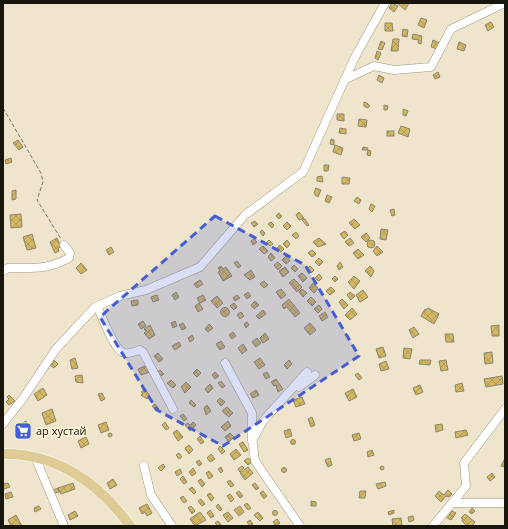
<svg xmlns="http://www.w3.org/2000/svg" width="508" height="529" font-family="'Open Sans',sans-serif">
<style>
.building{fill:url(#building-cross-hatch);stroke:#8d856e}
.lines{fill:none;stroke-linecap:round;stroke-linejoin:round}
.minor-casing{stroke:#a09780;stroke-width:9}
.major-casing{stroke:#fff;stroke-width:11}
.path{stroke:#7b7665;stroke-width:1;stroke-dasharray:4 2;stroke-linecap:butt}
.minor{stroke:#fff;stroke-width:8}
.major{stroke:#decb96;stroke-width:10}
.marked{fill:#465ed2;fill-opacity:0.2;stroke:#465ed2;stroke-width:3;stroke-dasharray:8 5;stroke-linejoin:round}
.labels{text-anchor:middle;stroke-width:3.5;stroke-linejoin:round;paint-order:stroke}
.poi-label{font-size:11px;fill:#18150c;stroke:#fcf2d9;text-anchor:start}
</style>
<defs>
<pattern id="building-cross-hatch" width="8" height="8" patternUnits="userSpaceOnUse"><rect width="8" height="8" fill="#d4b763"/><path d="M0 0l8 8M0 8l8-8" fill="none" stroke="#b59c55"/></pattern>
</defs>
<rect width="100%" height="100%" fill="#eee5cc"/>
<!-- building -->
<g class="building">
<path d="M392,3L398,6L394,12L389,8Z"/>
<path d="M397,3H409L405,10Z"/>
<path d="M421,18L427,20L424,28L418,25Z"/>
<path d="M491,22L494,27L488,31L485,25Z"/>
<path d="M385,23H392L393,31H385Z"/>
<path d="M403,29L408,30L407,37L402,36Z"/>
<path d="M413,34L422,36L421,44L418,43L419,40L412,39Z"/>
<path d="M393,39H399L398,51H391Z"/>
<path d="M433,40L440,43L437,49L431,47Z"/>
<path d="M381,41L385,43L382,50L378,49Z"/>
<path d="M459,42L466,45L464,51L457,49Z"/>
<path d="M377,51L381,53L378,60L375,58Z"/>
<path d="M438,72L440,77L435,79L433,75Z"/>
<path d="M379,75L384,78L382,83L377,80Z"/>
<path d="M364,102L367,103L370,106L367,108L364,106Z"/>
<path d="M384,105L388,106L387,110H384Z"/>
<path d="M403,109L408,111L406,116L403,115Z"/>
<path d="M337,114H344V121L337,120Z"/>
<path d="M359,119L367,120L366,127L358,126Z"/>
<path d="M401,126L410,129L408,137L398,133Z"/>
<path d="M340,128L346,129V134L339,133Z"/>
<rect x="387" y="131" width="7" height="5"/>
<path d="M331,139L334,140V145L330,144Z"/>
<path d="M18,140L23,147L19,150L13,143Z"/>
<path d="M335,145L343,148L341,155L333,152Z"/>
<path d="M363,147L368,148L367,150H362Z"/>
<path d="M368,150L371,151L370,156L367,155Z"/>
<path d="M11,158L12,162L6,164L5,160Z"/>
<path d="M324,165H329L328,171H324Z"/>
<path d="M322,176L323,182L317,181V177Z"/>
<path d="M342,177L350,178L349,184H342Z"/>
<path d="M316,188L321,190L318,197L315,195V193H314Z"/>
<path d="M16,190V199L12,200V191Z"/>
<path d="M327,195L332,197L329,203L325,201Z"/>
<path d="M357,197L361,200L359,204L354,201Z"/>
<path d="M371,204L375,206L372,212L369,209Z"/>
<path d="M394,209L395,215L392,216L390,210Z"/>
<path d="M299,212L304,218L299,220L296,215Z"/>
<path d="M279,213L282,216L279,219L276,216Z"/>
<path d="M21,214L22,227L11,228L10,215Z"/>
<path d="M305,219L309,225L307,226L302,220Z"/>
<path d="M354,219L360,225L355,229L349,223Z"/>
<path d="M255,221L258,224L254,227L251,223Z"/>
<path d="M271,222L274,225L272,228L268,224Z"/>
<path d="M287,222L291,226L287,230L283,226Z"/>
<path d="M381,229L388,230L386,240L380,239Z"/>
<path d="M262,230L265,233L263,236L260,232Z"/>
<path d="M345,231L348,235L344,239L340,234Z"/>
<path d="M296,232L299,236L296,239L292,235Z"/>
<path d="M366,233L370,238L366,242L361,237Z"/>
<path d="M32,234L36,248L27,250L23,237Z"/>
<path d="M57,238L61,247L58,248L59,251L55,253L50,242Z"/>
<path d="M319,238L326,244L318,247L313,242Z"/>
<path d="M350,238L354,243L349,246L345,242Z"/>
<path d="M254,239L257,242L253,245L251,241Z"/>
<path d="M269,240L273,244L270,246L266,243Z"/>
<path d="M287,240L290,244L287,248L283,244Z"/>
<circle cx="371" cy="244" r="4"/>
<path d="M280,245L284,249L281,252L277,248Z"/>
<path d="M263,246L268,251L264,254L259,249Z"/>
<path d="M377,246L383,252L377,256L373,251Z"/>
<path d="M111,247L114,252L109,255L106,250Z"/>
<path d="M358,249L364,255L358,259L353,253Z"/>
<path d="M312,250L316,254L312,257L308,253Z"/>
<path d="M271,253L275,258L271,261L268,257Z"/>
<path d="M286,256L290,261L286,264L282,260Z"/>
<path d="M319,258L323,262L319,266L315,262Z"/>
<path d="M237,261L241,266L238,268L234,263Z"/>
<path d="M278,262L282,266L278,270L274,265Z"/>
<path d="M340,262L343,267L339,270L337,266Z"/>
<path d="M81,263L87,270L81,274L76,268Z"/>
<path d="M294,265L298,269L295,272L291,268Z"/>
<path d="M221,266L223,269L226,267L232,276L223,281L218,272L220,271L218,268Z"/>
<path d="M310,266L314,270L311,273L307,269Z"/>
<path d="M370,266L374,271L371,277L365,271Z"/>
<path d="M285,267L289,272L283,277L279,271Z"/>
<path d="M251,270L255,277L250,280L244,275Z"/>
<path d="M302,273L307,278L303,282L298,276Z"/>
<path d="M319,274L322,278L319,281L315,278Z"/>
<path d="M335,276L338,279L335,282L332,279Z"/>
<path d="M354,276L360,281L354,289L348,282Z"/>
<path d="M294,279L302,287L297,292L289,283Z"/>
<path d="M200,280L203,284L197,288L194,284Z"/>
<path d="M264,281L268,285L264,288L260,284Z"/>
<path d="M313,283L318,288L314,293L309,288Z"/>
<path d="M331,287L335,291L330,295L326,291Z"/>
<path d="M281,289L286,295L281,299L276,292Z"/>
<path d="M302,289L307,293L303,297L299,292Z"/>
<path d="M363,290L368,297L360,302L356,295Z"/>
<path d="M176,292L179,297L175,300L172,295Z"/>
<path d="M248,292L251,296L247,299L244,295Z"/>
<path d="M350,292L355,296L351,300L347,295Z"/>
<path d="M157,295L159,300L153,302L151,297Z"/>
<path d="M203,295L206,300L200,303L197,298Z"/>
<path d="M237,295L240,298L235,301L233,298Z"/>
<path d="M217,296L223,303L217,308L211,301Z"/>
<path d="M311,297L316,302L312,306L307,301Z"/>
<path d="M289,299L300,313L295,317L287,307L284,309L282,305Z"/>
<path d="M342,299L348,305L344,309L339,302Z"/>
<path d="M138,300V305L132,306L131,301Z"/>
<path d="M255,301L259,305L254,309L251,305Z"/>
<path d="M199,303L203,309L198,312L195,306Z"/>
<path d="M234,303L237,307L234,310L230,306Z"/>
<path d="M319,305L322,309L318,313L314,309Z"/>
<circle cx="225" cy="312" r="4.5"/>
<path d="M352,308L357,314L350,320L345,315Z"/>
<path d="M428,308L439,314L434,324L421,316L425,309L426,310Z"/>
<path d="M263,310L266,314L259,319L256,316Z"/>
<path d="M241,312L244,316L240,319L237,315Z"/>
<path d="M325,312L328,317L322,321L319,316Z"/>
<path d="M143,321L146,326L141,329L138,324Z"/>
<path d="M175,321L177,326L173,328L171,323Z"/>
<path d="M247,322L249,325L246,328L244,324Z"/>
<path d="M183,323L186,328L182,330L179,325Z"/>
<path d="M310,323L316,330L310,335L304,328Z"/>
<path d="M209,324L213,328L208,332L205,329Z"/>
<path d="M150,325L155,335L149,339L144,333L146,331L144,329Z"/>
<path d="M499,325V336H492L491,326Z"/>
<path d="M414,327L419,334L413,338L409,330Z"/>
<path d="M233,332L236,336L232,339L229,335Z"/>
<path d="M265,333L269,339L263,343L260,338Z"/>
<path d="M445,334H453L454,342H446Z"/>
<path d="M192,335L194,339L190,342L188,338Z"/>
<path d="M257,338L261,343L256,347L252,342Z"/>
<path d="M221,341L225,347L220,350L216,344Z"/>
<path d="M179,342L181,346L175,350L172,346Z"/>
<path d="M243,344L247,350L242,354L238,348Z"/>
<path d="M383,347L386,356L379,358L376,349Z"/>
<path d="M404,348L412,349L410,359L403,358Z"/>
<path d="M492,352L493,363L485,364L484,353Z"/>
<path d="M158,353L163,359L159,362L154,356Z"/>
<path d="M75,358L78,368L72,369L70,360Z"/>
<path d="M260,358L265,365L259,369L254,362Z"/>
<path d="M54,360L58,364L54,368L50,365Z"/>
<path d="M289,360L292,364L287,369L284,365Z"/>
<path d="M420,360H431L430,365L419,364Z"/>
<path d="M446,360L448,370L441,371L439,361Z"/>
<path d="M386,361L389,369L381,371L379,364Z"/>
<path d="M145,366L150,372L141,375L138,369Z"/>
<path d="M197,369L201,373L197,377L193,373Z"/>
<path d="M160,370L164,374L161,376L158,372Z"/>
<path d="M215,372L219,376L215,379L212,375Z"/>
<path d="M267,372L270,377L266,379L263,374Z"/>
<path d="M358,373L362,378L359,380L355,375Z"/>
<path d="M82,375L83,383L76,382L75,376Z"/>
<path d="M502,376L503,384L486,387L484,379Z"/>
<path d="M276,379L283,389L278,392L276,385L274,386L271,382Z"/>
<path d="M171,380L176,385L173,388L167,383Z"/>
<path d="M221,381L225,386L222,388L218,383Z"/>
<path d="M186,382L191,387L185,393L181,387Z"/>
<path d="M462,383L464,391L456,392L455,385Z"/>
<path d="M210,384L213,388L208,393L205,389Z"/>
<path d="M420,385L423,392L416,395L413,388Z"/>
<path d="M43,388L47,395L38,401L34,394Z"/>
<path d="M145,389L150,396L147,399L141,395L143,394L141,392Z"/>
<path d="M353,389L357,397L349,401L345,393Z"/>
<path d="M256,390L259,395L253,398L250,394Z"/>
<path d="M102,393L105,399L101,401L98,394Z"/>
<path d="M9,395L15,401L9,405L6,402L9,399L7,397Z"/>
<path d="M302,397L305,404L296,407L293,400Z"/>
<path d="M220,398L225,402L221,406L217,401Z"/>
<path d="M191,400L196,405L194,407L189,403Z"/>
<path d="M155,404L159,409L156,411L152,406Z"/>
<path d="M207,405L211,411L206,415L204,408Z"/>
<path d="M227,407L233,413L229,417L222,411Z"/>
<path d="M52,409L56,421L46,425L42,413Z"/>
<path d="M183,414L187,419L184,421L180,416Z"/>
<path d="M312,417L315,425L311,427L308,419Z"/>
<path d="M26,421L30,429L23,433L18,426Z"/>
<path d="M228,421L231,426L225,431L221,427Z"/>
<path d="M106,422L109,430L101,433L98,425Z"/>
<path d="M165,422L169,428L166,430L162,425Z"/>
<path d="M193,422L196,425L190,431L185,425L188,423L190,425Z"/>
<path d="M442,424L443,430L436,432L435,425Z"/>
<path d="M290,429L292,436L286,438L284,431Z"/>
<path d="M177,430L183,437L178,441L173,433Z"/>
<path d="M466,430L468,435L456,438L455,432Z"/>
<circle cx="110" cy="435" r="2"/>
<path d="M230,433L234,437L229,442L225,437Z"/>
<path d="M359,433L361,439L354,441L352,435Z"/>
<path d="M200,436L204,442L201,444L197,439Z"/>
<path d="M86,437L89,444L81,448L78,441Z"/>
<circle cx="293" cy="442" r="2.5"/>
<path d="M243,442L248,450L244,452L239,444Z"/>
<path d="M189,445L193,450L189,454L185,448Z"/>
<path d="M220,446L225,451L222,454L218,449Z"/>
<path d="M236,449L241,455L234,460L230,454Z"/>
<path d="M372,450L374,455L368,457L367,452Z"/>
<path d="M179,453L182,457L179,459L176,455Z"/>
<path d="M211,454L215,459L210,462L207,458Z"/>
<path d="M248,458L252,462L248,465L244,461Z"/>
<path d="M330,458L332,465L328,467L325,460Z"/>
<path d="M505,458V467L501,466Z"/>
<path d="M199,460L202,464L199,466L196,462Z"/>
<path d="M163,464L165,467L161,471L158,468Z"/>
<circle cx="382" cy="468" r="2"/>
<path d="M242,466L244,468L240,472L238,469Z"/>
<path d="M221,467L223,471L221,473L218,469Z"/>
<path d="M248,467L253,473L245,480L240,473Z"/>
<circle cx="284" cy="470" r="2.5"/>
<path d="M193,468L196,473L192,476L189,472Z"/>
<path d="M180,469L182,473L177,476L175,472Z"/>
<path d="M209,471L213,476L209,479L206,473Z"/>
<path d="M492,473L495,477L490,481L487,477Z"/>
<path d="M183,476L187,482L184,484L180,479Z"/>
<path d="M113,479L117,485L110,489L107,483Z"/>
<path d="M201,479L205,484L202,487L198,481Z"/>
<path d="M230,480L234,485L231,487L227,482Z"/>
<path d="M385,482L386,486L378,489L376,484Z"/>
<path d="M8,483L10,487L4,489L3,484Z"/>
<path d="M73,483L75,489L61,494L58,488Z"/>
<path d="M255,483L259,488L256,490L252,485Z"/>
<path d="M192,487L196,492L194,494L189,489Z"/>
<path d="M58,488L59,492L54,493L53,490Z"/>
<path d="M448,490L452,494L449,497L446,496L441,502L435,496L439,491L444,495Z"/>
<path d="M239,491L243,496L240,498L236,493Z"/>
<path d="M263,491L267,496L264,499L260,493Z"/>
<path d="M360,491H366L365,498H359Z"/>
<path d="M11,492L13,497L6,499L5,494Z"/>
<path d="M210,493L214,498L211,501L207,495Z"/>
<path d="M230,494L234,499L231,502L227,496Z"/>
<path d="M183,496L187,501L184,503L180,498Z"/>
<path d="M201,499L205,504L202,506L198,501Z"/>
<path d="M311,501L316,502V506H311Z"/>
<path d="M247,503L251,508L248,510L244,505Z"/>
<path d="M147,504L152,513L147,516L145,512L142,514L139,508Z"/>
<path d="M218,504L222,509L220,511L216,507Z"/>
<path d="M39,506L41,509L35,512L34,508Z"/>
<path d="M191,506L195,511L192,514L188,508Z"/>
<path d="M240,506L244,512L239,516L234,510Z"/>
<path d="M472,508L475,511L472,514L469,512Z"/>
<path d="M210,510L214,516L211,518L207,513Z"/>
<path d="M394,510V513L389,515L388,512Z"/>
<circle cx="275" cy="513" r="2.5"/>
<path d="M75,511L78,516L70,520L68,515Z"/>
<path d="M452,511L456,513L451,520L447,518Z"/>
<path d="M200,512L206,520L195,526L190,519Z"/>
<path d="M228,512L233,518L228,522L223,515Z"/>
<path d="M258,512L263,518L260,521L254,515Z"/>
<path d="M465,514L475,522L472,526H467L462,521L463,519L461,518Z"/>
<path d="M16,515L22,526H11L8,520Z"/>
<path d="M413,516L414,520L409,522L408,517Z"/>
<path d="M401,518L402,525L393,526L392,519Z"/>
<path d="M277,519L280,523L276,526L273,522Z"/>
<path d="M250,520L253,524L250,526L247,522Z"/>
<path d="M218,521L222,526H218L215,523Z"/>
</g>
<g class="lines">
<!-- minor casing -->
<g class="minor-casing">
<g id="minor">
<path d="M344,80L374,66L394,70L431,67L451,29L505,3"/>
<path d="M3,271L8,268C33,268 47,270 69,258L70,253L64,245"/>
<path d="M97,306C102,316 114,350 124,353C129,354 136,351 140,350L143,352L173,409"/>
<path d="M225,363L252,413V437L255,461L300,526"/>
<path d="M299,387L315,375"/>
<path d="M3,424L24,397L56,349L95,307L120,296L146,290L200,267L245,215L303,172L355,57L385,3"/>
<path d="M252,441L263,421L307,372"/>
<path d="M35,457L64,526"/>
<path d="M144,466L151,495L172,526"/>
<path d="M453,503H505"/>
<path d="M433,526L466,486L464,463L505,409"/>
</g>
</g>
<!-- major casing -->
<g class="major-casing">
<path id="major" d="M3,454C57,453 100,484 130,526"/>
</g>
<!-- path -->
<path class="path" d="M3,108L41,173L43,182L37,200L61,239"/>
<!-- minor -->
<use href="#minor" class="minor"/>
<!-- major -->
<use href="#major" class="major"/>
</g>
<!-- marked area -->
<path class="marked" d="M215,216L305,265L359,356L223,446L157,410L100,317Z"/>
<!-- icons -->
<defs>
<g id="supermarket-square" transform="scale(0.9)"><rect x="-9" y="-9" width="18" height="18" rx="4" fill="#465ed2" stroke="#fcf2d9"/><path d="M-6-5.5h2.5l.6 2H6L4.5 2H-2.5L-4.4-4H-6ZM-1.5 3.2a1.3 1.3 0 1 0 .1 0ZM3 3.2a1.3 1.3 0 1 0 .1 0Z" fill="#fff"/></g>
</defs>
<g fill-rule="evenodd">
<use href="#supermarket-square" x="23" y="431"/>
</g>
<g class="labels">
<!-- poi labels -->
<g class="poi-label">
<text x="36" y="435">ар хустай</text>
</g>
</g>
<!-- border -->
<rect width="508" height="529" fill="none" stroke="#18150c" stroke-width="8"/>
</svg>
